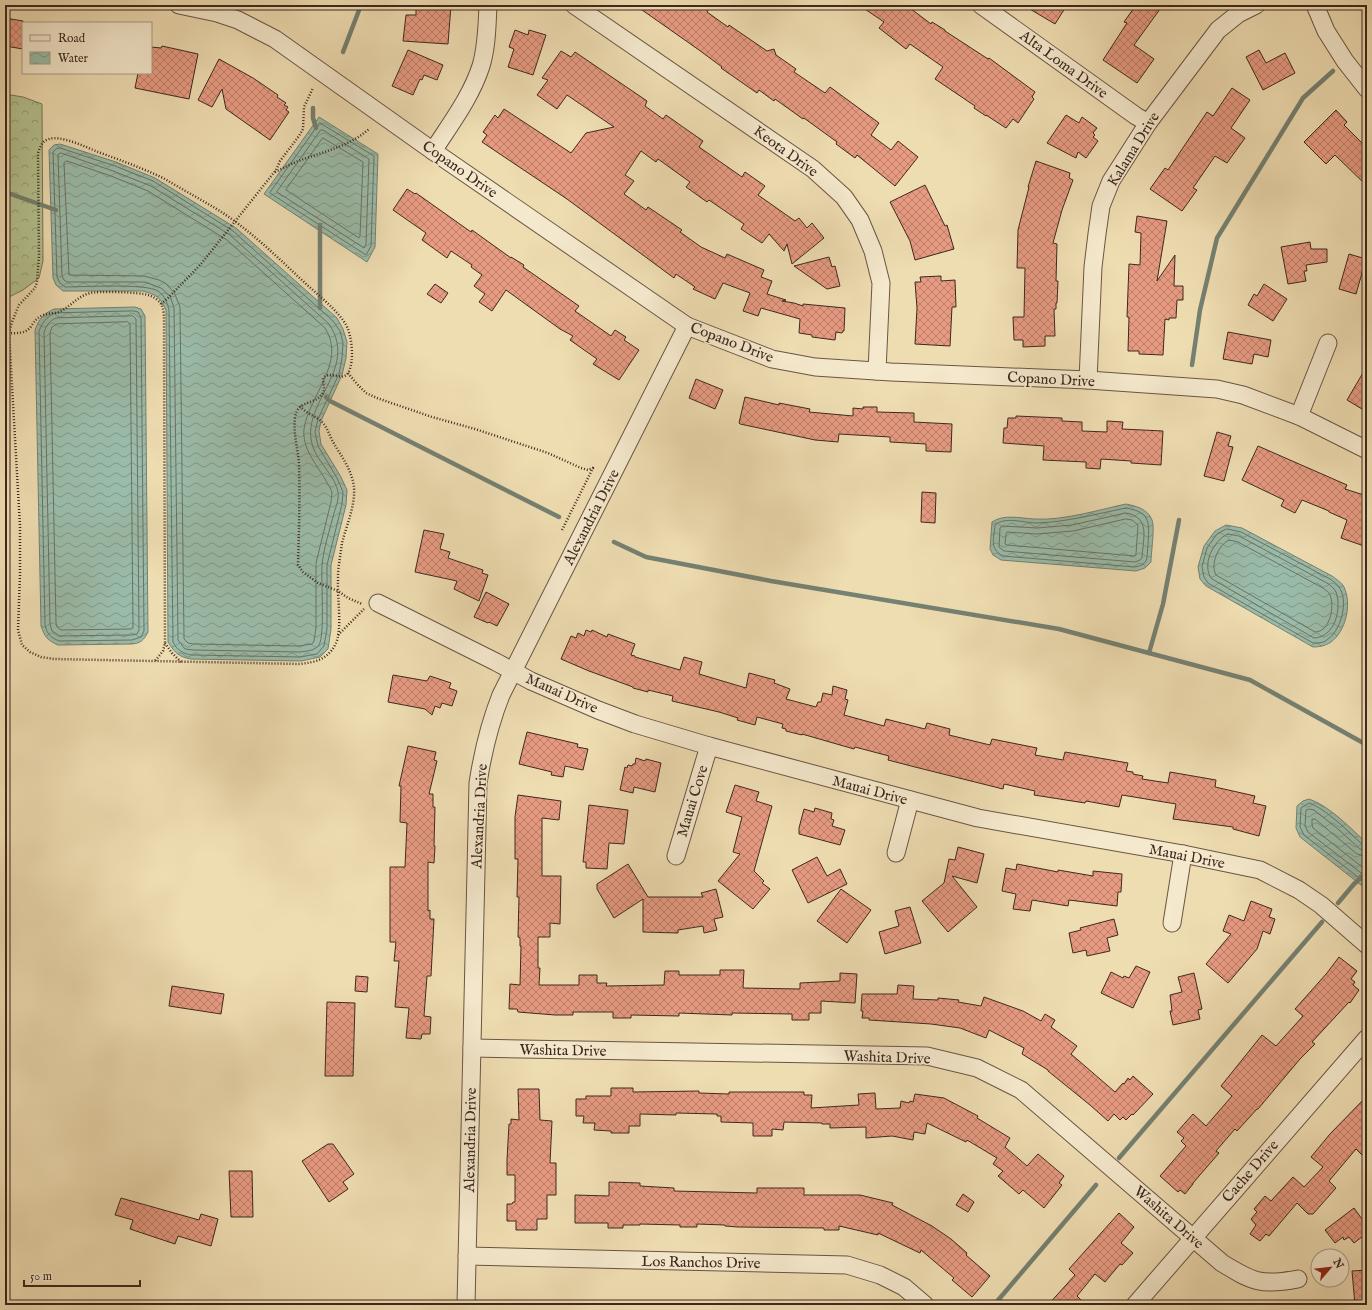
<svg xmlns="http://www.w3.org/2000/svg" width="1372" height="1310" font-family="'IM FELL English',serif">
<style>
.forest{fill:url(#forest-crowns);stroke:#797558}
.water{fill:url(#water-waves);stroke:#758172}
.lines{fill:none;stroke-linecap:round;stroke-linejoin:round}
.shore{stroke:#6c7264;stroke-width:1}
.stream{stroke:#758172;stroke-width:4.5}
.building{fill:url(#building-cross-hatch);stroke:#3e281f}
.minor-casing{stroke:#6a5544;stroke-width:19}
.path{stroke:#3e281f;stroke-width:2.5;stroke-dasharray:1 2;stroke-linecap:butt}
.minor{stroke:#f5e9cd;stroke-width:17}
.labels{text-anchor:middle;stroke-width:3;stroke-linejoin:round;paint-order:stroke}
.street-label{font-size:15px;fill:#3e281f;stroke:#f5e9cd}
</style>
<defs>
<pattern id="forest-crowns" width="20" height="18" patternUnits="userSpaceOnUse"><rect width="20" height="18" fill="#b4c290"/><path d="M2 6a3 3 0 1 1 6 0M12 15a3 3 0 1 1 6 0" fill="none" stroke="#949e75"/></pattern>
<pattern id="water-waves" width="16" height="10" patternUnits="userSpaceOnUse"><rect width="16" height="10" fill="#9abcaa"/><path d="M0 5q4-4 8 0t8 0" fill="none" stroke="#7f998a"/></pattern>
<pattern id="building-cross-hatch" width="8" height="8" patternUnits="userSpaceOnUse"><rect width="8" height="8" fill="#e79b82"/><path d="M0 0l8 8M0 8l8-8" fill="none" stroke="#bd7e6a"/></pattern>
</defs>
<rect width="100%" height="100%" fill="#efddb2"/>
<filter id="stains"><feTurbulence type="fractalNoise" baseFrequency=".005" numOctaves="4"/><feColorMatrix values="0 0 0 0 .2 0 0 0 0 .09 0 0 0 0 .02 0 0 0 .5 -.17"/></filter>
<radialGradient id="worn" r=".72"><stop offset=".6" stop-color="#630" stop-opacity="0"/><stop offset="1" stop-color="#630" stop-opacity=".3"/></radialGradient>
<!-- forest -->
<path class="forest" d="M5,94L23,97L42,104L43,261L39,278L23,290L5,299Z"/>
<!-- water -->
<g class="water">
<path d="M319,117L378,154L375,247L367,262L264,194Z"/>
<path d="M60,144L116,162L155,178L236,228L337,318L343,329L347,342L346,358L342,375L321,421L319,431L321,444L341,477L347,490L346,505L331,565V629L328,649L320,657L301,661L191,659C179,657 175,653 168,642L166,310C160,297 157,295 143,291H63L56,285L53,278L49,150L54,145Z"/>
<path d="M135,307L141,309L145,316L148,632C144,640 141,643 132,644L58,645C47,640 45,637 41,626L35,330C39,319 43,314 54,309Z"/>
<path d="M1126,504C1136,506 1148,509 1152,520C1155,526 1151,554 1151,562L1145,568L1136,571L1001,560L993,555L990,549L992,522C1004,514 1019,518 1034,519C1062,521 1098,510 1126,504Z"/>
<path d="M1226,525L1242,528L1332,576C1336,579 1342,583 1344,587C1352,604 1346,631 1331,642C1325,646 1319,647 1313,647L1206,586L1200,579L1198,567L1204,546L1215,531Z"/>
<path d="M1309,799C1330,806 1351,829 1367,843V885H1361L1300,837L1296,828L1297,806L1303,801Z"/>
</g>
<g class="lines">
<!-- shore -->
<g class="shore">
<path d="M320,123L374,156L371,246L366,255L270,193Z"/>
<path d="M321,130H323L369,159L366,244L364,248L277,192Z"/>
<path d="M323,138L363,162L360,236L359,238L286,190Z"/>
<path d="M60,148L115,166L153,181L233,231L333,321L340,331L343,343L342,358L339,374L318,419L315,432L318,446L337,478L343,492L342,504L327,565V629L324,646L317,654L300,657L192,655C183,654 177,650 173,642L169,310C167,302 165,296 158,291C146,283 82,287 65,287L60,283L57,277L53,152L56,149Z"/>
<path d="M61,153L113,171L151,186L230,235L329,324C360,370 298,404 313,447C317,461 336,477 338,492C339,499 336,507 334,513C330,529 323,550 322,566C321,581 325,635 319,645C315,651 306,651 300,652L193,650L185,649L178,640L174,308L170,296L161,288L145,282H67L64,280L62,276L58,155Z"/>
<path d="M67,161L111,176L148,191L227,240L325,328C347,362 309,395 304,429C302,448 316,464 325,479C327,483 331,488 332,493C332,495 331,499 331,502L316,563V628L314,641L312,644L299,646L193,644L188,643L184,639L180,307L174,292L165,283L159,280L144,276L69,275L64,163Z"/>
<path d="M134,311L138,312L141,318L144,631L141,637L132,640L59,641C50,637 47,634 45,625L39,331C43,322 46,317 55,313Z"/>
<path d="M133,316L136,319L139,630L137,634L132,635L60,636L52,631L50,624L44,332C47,325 49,321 56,318Z"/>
<path d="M128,322L130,324L133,628L131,629L61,630L57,627L56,623L50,333L52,327L57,324Z"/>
<path d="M1126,508C1152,512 1149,524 1148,545C1147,550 1148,557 1146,561C1144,565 1139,566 1135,567L1003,556C989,549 994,538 995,525C1005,516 1025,523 1037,523C1067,522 1096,514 1126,508Z"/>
<path d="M1126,513C1151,517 1143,538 1142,558L1140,560L1135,562L1004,551L999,547L1000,528L1002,526L1037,528L1072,525Z"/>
<path d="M1126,519L1132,520L1138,525L1136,554L1135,556L1007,545L1005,544L1006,534L1007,532L1037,534L1073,531Z"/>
<path d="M1227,529L1241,532L1330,579C1333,581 1337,584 1339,587C1349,601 1341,630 1328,639C1324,643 1319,643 1313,643L1208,583L1204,577L1202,567L1207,548L1217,534Z"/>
<path d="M1228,534L1239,536L1327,583C1330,585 1334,588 1336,592C1342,609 1335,637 1314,638L1212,579C1201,566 1213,540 1228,534Z"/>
<path d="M1229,540L1238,542L1323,588C1325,590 1329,592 1330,595C1335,606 1330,632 1315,632L1216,575C1210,565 1218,545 1229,540Z"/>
<path d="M1367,846L1363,845C1350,833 1325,808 1309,803L1301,808L1300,827L1304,835L1363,881L1367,882"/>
<path d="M1367,851L1360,849L1338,829L1314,810L1309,809L1306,810L1305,826L1308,832L1365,876L1367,877"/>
<path d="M1367,857L1357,854L1315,819H1312V825L1313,828L1367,871"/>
</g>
<!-- stream -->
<g class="stream">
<path d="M343,52L361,5"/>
<path d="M313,108V118L316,128"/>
<path d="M5,192L56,210"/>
<path d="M320,225V308"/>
<path d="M1192,365L1200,310L1217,238L1303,98L1333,71"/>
<path d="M326,397L330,401L559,517"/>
<path d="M614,542L646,557L771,581L1059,629L1250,680L1367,745"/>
<path d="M1149,653L1163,604L1179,520"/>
<path d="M1338,903L1354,884L1367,872"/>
<path d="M1119,1158L1322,922"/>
<path d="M994,1305L1096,1185"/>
</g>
</g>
<!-- building -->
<g class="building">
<path d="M416,5H451L448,44L403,41L406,15H416Z"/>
<path d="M635,5H711L707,12L728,27L729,25L767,51L774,49L776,55L796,69L794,72L825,93L830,87L879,123L871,135L891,150L898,141L918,157L895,186L857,155L855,158L836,144L837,142L804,118L803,119L775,99L774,101L759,90L757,93L721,68L722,67L699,50Z"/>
<path d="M859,5H906L931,24L932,22L945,30V31L988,59L989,58L1035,92L1032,97L1034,99L1018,123L1013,119L1006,128L986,115V116L974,108L975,106L935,79L943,67L910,44L906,49L879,28L884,22Z"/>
<path d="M1023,5H1067L1055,24Z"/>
<path d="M1136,5H1163L1134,45L1154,59L1137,83L1103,60L1127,23L1124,22Z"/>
<path d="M5,18L23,21V49L5,46Z"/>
<path d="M515,30L528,35L529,30L546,35L533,75L508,67L514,49L509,47Z"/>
<path d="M162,46L198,54L189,99L135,88L138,73H151V47L161,48Z"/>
<path d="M408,50L443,65L437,80L424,75L422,80L420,79L413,95L392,86Z"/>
<path d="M1259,50L1266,63L1285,53L1295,73L1263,90L1246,57Z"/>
<path d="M561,51L571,57L575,52L647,101L645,106L663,119L666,115L683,127L703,141L699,147L742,177L745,172L765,186L758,195L795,221L799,218L807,228L812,223L824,238L792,264L787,244L784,251L769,234L762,243L741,229L744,224L709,200L707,202L686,187L690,182L658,159L656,162L641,151L625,175L634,181L624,194L646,210L648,207L682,230L680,232L701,247L725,258L727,254L764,270L761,277L772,281L767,294L786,300L782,301L794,303L803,306V304L845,308L844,331H843L842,333L836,332L835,340L812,337V335L799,333L800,319L761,308L758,316L743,311L750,293L723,283L715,299L693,289L695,287L676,274L674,278L567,199L482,142L487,135L483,132L495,115L498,118L504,109L571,153L586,133L614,127L567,95L557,109L537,95L548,80L542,78Z"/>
<path d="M219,59L253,78L278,95L277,97L286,103L284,105L288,107L286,110L289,112L270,140L226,109L222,89L212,107L198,100Z"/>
<path d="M1232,88L1250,100L1231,128L1245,138L1227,163L1215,156L1193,188L1197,190L1182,211L1150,189L1165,168L1168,170L1207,112L1213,116Z"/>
<path d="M1336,110L1347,122L1344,125L1367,148V186L1335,155L1326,164L1304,142Z"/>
<path d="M1066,115L1079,123L1082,117L1097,128L1093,133L1095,135L1093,137L1098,141L1086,158L1078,152L1076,158L1047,143Z"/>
<path d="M1036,161L1070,173L1069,178L1073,180L1062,210L1053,243L1057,244L1056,281H1058L1057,303H1056V309H1054L1055,336H1045V346L1023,347V340H1014L1013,317H1024L1025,268H1017L1018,230L1029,187H1028Z"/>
<path d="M925,185L945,226L947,225L954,249L915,260L910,241L890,202Z"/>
<path d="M407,189L415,194L416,193L471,232L472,230L511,258V257L524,265L523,267L579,306L575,311L611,336L615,330L626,337L624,340L639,350L619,380L593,364L597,359L570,340L573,336L560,329L506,290L492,311L479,302L485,294L474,286L482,275L471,267L472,265L451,251L447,258L422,240L426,233L393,210Z"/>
<path d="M1137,216L1167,221L1157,281L1175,255L1174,286H1183V300H1177L1176,318H1169V320L1165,319L1163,355L1139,354V351H1128L1129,317H1127L1129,264L1140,265L1141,233L1135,232Z"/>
<path d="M1310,242L1311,249H1327V262L1306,265L1307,271H1304L1306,281L1288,284L1281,247Z"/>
<path d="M1349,254L1366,259L1356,294L1339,289Z"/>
<path d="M829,257L832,267L835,266L840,286L827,289L794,266Z"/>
<path d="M941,276V281L955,280L956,307H952L950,346L915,344L917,308L915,282H921L920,277Z"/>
<path d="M435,284L448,293L441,303L427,294Z"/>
<path d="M1264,284L1287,299L1273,321L1248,305L1254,294L1257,296Z"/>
<path d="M1228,332L1271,340L1268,357L1254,354L1252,364L1223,359Z"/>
<path d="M1367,366V412L1347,400Z"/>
<path d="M696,379L723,390L715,409L689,398Z"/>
<path d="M745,397L779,405V403L810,409L809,412L853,416V408L863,409V407H877V412L914,413V422L952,424L951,452L926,451V444L890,442V437L839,434L838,442L815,440L740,424L739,423Z"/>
<path d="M1016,416L1062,418V421L1082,422V431L1107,432V421L1123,422L1122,429L1163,431L1161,465L1131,463V461L1101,459L1100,469L1086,468V462L1043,460L1044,446L1003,443L1004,428H1007L1008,418H1016Z"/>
<path d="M1217,432L1231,436L1228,446L1233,447L1224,481L1204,476Z"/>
<path d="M1258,446L1347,485L1345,489L1367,496V547L1341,538L1347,520L1329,512V511L1302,500L1295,513L1281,506L1284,500L1242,480Z"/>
<path d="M922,492L936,493L935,523L921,522Z"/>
<path d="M424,530L444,534L440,549L450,552L448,558L483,570L482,573L488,575L479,601L454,589L457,581L415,572Z"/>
<path d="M486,592L509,604L497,626L489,622L488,623L474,617Z"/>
<path d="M586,630L591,632L592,630L607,637L608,634L635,644L631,655L635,656V657L680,670L684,657L702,662L699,674L746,688L749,673L775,680L774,683L790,689L786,699L816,707L818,702H821L823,693L832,695L833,686L847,690L845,699L848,700L844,715L884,726L886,719L925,729L927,723L950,729L949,735L990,745L992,739L1037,748L1035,755L1063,760L1065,752L1128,763L1126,771L1133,772V774L1143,776L1142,779L1168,783L1170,772L1216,780L1215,787L1255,796L1253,803L1266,806L1259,836L1233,829V827L1173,819L1176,804L1122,795L1119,807L1086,801L1085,803L1034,795L1035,791L1004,784L1003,789L915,767L888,760L889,756L855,747L854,749L802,734V735L786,731V729L782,728L783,724L757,717L755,725L737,720L738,718L719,712L672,701L673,696L648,690V692L633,688V687L589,671L561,659L571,636L576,638L578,633L584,636Z"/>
<path d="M393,675L427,681L430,676L451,683L449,688L457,691L452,706L442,703L440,708L435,706L432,715L425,709L388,702Z"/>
<path d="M527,732L578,744L577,747L588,749L583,770L565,766L563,777L551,775L552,772L519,764Z"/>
<path d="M408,746L436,752L434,760L437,761L429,794H433V807H435L434,846H435L434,863L428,862V911L430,910V919H434L431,976H427L424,1016L431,1017L430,1034H422L421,1039L406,1038L409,1008L395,1007L399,961H394L396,942H390V867H405L407,823L400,822L401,786H399Z"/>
<path d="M636,758L645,761L646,759L661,763L655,792L634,787L633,793L620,790L625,767L627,768L628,765L632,766L633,764H635Z"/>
<path d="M735,785L759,792L756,801L772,806L754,871L764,881L762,883L770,889L753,909L718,881L740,854L733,852L742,817L726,812Z"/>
<path d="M518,795L561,801L559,820L542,818V876H561L560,924L550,923V937H538V968H540L539,985H579V975H597V983H607L606,986L664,985L665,971H679V975H720V970H744L743,988L800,989V983L840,981V973L857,974L855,1003L821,1001V1013H809V1020H792V1014L732,1013V1015L679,1013V1016L631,1015V1018H613V1012H573V1015H555L518,1012L517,1009H509L510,984L520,985L521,946H520V938L518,937L519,897H517L518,859H515V817Z"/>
<path d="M589,805L628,810L624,844L609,843L607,869L586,868V862H583Z"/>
<path d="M815,808L832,813L831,819L834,820L832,826L845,830L840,845L799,834V828L804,809L814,812Z"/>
<path d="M958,847L984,854L977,883L952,876L977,907L948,932L922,901L944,883L949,859L955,860Z"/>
<path d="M817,857L827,876L840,869L847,884L808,903L792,870Z"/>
<path d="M628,864L648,897H703L701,893L716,889L723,917L714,919L717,930L704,933L703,926L678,930V933L643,932V899L614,918L597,889V884Z"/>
<path d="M1017,864L1058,872V870L1093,876V871L1122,874L1121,892H1118L1117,906L1069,900L1068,906L1032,900L1030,911L1013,909L1016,894L1002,891L1006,868L1016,870Z"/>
<path d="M841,889L871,910L847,943L817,921Z"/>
<path d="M1251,901L1272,909L1269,917L1275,919L1270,934L1263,931L1257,949L1228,983L1206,964L1231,934L1223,931L1229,915L1244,921Z"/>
<path d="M910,907L921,943L885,954L879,932L899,926L895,911Z"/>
<path d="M1114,919L1118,935L1107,938L1110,951L1087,956L1086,950L1073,953L1069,933L1081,930L1080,928Z"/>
<path d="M1339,957L1357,971L1351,979L1355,982L1353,985L1359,990L1350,1003L1349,1002L1312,1042L1315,1044L1300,1059L1258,1109H1257L1237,1131L1235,1129L1216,1151L1219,1153L1193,1183V1184L1185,1194L1180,1190L1178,1192L1160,1176L1186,1146L1181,1141L1184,1138L1177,1132L1193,1114L1206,1126L1232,1096L1221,1086L1262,1035L1276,1046L1303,1016L1295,1009L1327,973Z"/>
<path d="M1136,966L1150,972L1133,1008L1101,993L1111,972L1123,978L1124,976L1129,978Z"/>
<path d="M1194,973L1202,1009L1198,1010L1200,1019L1173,1025L1170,1011H1172L1170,995L1182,992L1178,977Z"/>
<path d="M356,976L368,977L367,992L355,991Z"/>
<path d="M898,985L914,986L913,999L938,1000V998L959,1000L958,1002L981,1006L984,997L1023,1011L1041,1021L1045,1014L1055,1020L1051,1027L1077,1046L1071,1054L1115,1092L1123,1083L1124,1084L1128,1078L1130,1080L1133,1076L1153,1094L1133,1115L1132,1114L1126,1120L1123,1117L1120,1120L1114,1114L1108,1121L1090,1105L1048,1071V1070L1022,1054L1024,1048L989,1030L986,1038L960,1028L931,1024L869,1020V1018H862L863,1011H861L862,994H897Z"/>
<path d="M172,986L224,994L221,1014L169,1006Z"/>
<path d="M327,1002L355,1003L353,1076H325Z"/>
<path d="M611,1088H633V1092L699,1091V1093L729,1094V1092H804V1095H812L811,1108L859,1105L858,1094L875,1093L876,1109L900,1108L901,1101L909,1103L910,1101L913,1102L915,1094L944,1098L978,1116L977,1118L1010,1138L1005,1147L1027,1166L1038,1154L1064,1176L1059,1183L1062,1185L1044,1208L1023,1190L1019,1194L998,1176L1003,1171L993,1164L997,1158L967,1140L966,1142L927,1123L925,1134L914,1132L913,1140L892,1136L866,1138V1127L830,1128V1124H822V1123L784,1122L783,1130L772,1129V1136H753V1123L721,1122V1116H717V1114L676,1113V1115L640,1114V1126H629V1133H611V1131L594,1130L595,1123H583L584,1116H576V1099H586V1096H611Z"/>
<path d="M518,1089H539L540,1120L552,1121L550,1163H556V1195H547V1219H537V1230H516V1221H507V1204H512L513,1202H515V1175H507V1160L509,1124H511V1119L519,1120Z"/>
<path d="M1367,1096V1160L1356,1149L1329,1181L1336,1188L1313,1214H1308L1297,1203L1269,1236L1266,1234L1260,1241L1250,1234L1256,1225L1251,1219L1257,1212L1254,1209L1265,1196L1271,1201L1293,1177L1304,1187L1323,1167L1311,1157L1330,1134Z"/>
<path d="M328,1144H333L354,1174L343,1182L348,1189L329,1202L302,1161Z"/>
<path d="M229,1171H252L253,1217H231Z"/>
<path d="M609,1182L640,1183V1186L674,1188V1191L757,1193V1188H804V1195H860L893,1203L892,1205L932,1226L951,1239L967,1253L966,1255L990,1276L972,1297L952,1280L954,1278L921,1250L920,1253L878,1233V1235L839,1226V1230H824V1228L738,1227L725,1226V1225L697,1224V1227H680V1225L640,1224V1225H623V1228H608V1223H575V1195L609,1196Z"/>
<path d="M963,1194L974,1202L968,1212L956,1205Z"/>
<path d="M121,1198L199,1220L201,1214L218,1219L211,1246L178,1236L175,1244L130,1229L133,1220L115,1215Z"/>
<path d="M1354,1208L1367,1226V1233L1354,1243L1349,1237L1344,1240L1343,1237L1335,1243L1325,1230Z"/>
<path d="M1119,1213L1134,1227L1121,1243L1133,1253L1122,1265L1120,1264L1105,1282L1095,1274L1077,1296L1086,1305H1048L1075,1275L1069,1269Z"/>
<path d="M1367,1270V1305H1355L1352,1271Z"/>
</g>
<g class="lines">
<!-- minor casing -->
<g class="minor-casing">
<g id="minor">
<path d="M179,5L217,13L238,20L275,39L433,151L687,326L772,359L815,367L891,372L1088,380L1217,389L1243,395L1299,416L1367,450"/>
<path d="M574,5L813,169L844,197L860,220L873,251L881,283L877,371"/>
<path d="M981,5L1136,116L1148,123"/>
<path d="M1315,5L1326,31L1345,61L1367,89"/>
<path d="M433,151C451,123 471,97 481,66C487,46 487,25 488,5"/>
<path d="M1088,380L1093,267L1097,234L1101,206L1111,181L1148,123L1218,30L1238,14L1256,5"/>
<path d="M1299,416L1328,343"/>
<path d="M378,603L496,662L531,681L598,710L635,724L709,746L978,818L1183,854L1260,870L1299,890L1321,905L1367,945"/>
<path d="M896,853L910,800"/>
<path d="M676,856L709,746"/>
<path d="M1172,923L1183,854"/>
<path d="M472,1048L927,1056L977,1068L1021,1090L1222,1263C1253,1282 1261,1286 1298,1279"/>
<path d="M467,1256L847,1265L880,1275L904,1287L925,1305"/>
<path d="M466,1305L478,783C483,751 489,725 501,695L687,326"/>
<path d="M1135,1305L1367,1038"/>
</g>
</g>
<!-- path -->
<g class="path">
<path d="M275,172C286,167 296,161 307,158C329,150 351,145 369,129"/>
<path d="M161,304L168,298L201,264L276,170L280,161L299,136L303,129L304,107L313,88"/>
<path d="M5,333C16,333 26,335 32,325C35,321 37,318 41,316C46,313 53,314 59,312C70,307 78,296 90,293C97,291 141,292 148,295C153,296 158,300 161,304C164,309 164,316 164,322L165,643L163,651L155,661"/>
<path d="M348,373L357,384L366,393L377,398L432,417L475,429L548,453L581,468L588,470L593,468L562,530"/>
<path d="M300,406C305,413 316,416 322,422C327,427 329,434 332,440C339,453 348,464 352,478C359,498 347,523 342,543C341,550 340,557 339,564C338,570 338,576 338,582C337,598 343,631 335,645C327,660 315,662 300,664L54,659L41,657L30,652L22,645L18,630L20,574V526L9,333L12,322L19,305L35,288L37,282L39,256L38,153C40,147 42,141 49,139C61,135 86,147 98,152C120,160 142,168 163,178C180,188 198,198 215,208C248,228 276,256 304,282C318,295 334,307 345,323C352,334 355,361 348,373C342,382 331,370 323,378C323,383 325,389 323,393C317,405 297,399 295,418C293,434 298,448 299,464C300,498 299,531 298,565L303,572L318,583L338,591L348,598L362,604"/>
<path d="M338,635L364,609"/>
<path d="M165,643L172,653L181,662"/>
</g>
<!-- minor -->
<use href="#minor" class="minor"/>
</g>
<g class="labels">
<!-- street labels -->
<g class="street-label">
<text transform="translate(1064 64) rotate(36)" y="5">Alta Loma Drive</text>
<text transform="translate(1133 149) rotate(-58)" y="5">Kalama Drive</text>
<text transform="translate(786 151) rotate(36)" y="5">Keota Drive</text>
<text transform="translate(460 169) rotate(35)" y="5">Copano Drive</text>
<text transform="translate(732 342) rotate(21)" y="5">Copano Drive</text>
<text transform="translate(1051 379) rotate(3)" y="5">Copano Drive</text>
<text transform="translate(591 517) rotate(-63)" y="5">Alexandria Drive</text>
<text transform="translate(562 693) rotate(24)" y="5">Mauai Drive</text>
<text transform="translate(870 790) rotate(15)" y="5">Mauai Drive</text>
<text transform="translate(692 801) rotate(-73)" y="5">Mauai Cove</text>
<text transform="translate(479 816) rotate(-87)" y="5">Alexandria Drive</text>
<text transform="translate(1187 856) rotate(11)" y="5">Mauai Drive</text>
<text transform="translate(563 1050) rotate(1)" y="5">Washita Drive</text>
<text transform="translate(887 1057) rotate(2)" y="5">Washita Drive</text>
<text transform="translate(470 1140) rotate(-89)" y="5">Alexandria Drive</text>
<text transform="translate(1250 1171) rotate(-49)" y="5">Cache Drive</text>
<text transform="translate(1169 1217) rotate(41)" y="5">Washita Drive</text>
<text transform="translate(701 1262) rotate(1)" y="5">Los Ranchos Drive</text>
</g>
</g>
<!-- margin -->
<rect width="1372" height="1310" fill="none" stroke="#efddb2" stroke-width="20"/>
<rect x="6" y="6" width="1360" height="1298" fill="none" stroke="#3e281f" stroke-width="2"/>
<rect x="10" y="10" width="1352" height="1290" fill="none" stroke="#3e281f"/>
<!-- legend -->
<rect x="22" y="22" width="130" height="52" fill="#f5e9cd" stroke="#ac9c87"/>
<rect x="30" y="35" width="20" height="6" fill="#f5e9cd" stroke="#ac9c87"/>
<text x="58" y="42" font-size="12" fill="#3e281f">Road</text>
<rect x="30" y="52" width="20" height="12" fill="url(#water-waves)" stroke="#ac9c87"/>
<text x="58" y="62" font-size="12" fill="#3e281f">Water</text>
<!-- north arrow -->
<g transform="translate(1330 1268) rotate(62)"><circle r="19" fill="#f5e9cd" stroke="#ac9c87"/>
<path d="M0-3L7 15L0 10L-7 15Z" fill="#8f2418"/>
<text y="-6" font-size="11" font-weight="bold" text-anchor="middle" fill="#3e281f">N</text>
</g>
<!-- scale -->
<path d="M24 1280v6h116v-6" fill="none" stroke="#3e281f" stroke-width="2"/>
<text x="30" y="1280" font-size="12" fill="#3e281f" stroke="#f5e9cd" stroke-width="3" paint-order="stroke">50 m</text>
<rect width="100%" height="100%" filter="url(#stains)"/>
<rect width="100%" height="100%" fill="url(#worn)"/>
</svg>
